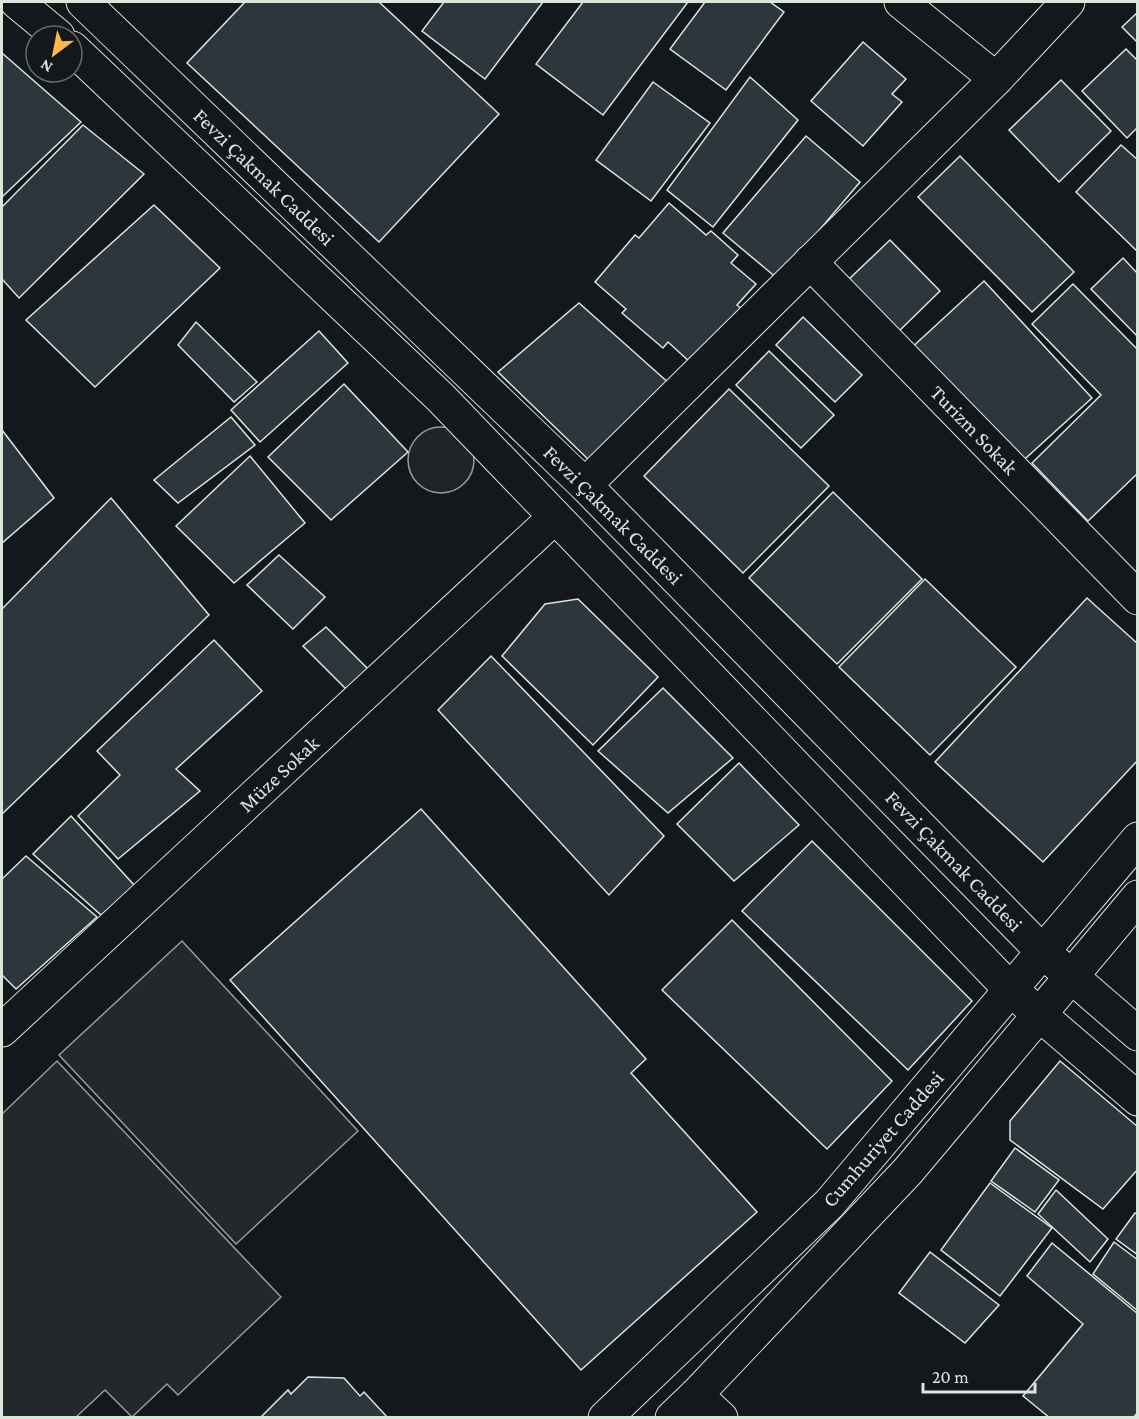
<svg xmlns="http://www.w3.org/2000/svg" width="1139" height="1419" font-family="'Crimson Pro',serif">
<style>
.green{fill:#202428;stroke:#939e99;stroke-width:1.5}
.parking{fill:#24282b;stroke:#939e99;stroke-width:1.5}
.building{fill:#2c363c;stroke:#d8e6dc;stroke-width:1.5}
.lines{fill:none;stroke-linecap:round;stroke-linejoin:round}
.minor-casing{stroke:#d8e6dc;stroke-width:35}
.secondary-casing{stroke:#d8e6dc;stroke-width:35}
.primary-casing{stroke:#d8e6dc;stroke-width:35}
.minor{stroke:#14181c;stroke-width:33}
.secondary{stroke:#14181c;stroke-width:33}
.primary{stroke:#14181c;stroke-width:33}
.labels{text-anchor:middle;stroke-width:4.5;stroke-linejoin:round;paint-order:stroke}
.street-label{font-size:21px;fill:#d8e6dc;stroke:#14181c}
</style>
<rect width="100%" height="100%" fill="#14181c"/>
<!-- green -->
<circle class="green" cx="441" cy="460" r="33"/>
<!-- parking -->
<g class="parking">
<path d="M182,941L358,1131L236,1244L59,1055Z"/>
<path d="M57,1061L281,1297L178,1395L167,1384L132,1417L105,1390L76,1417H2V1114Z"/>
</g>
<!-- building -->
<g class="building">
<path d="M245,2H379L499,114L379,242L187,63Z"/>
<path d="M444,2H543L485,79L422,31Z"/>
<path d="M583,2H688L603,115L536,64Z"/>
<path d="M705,2H770L784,12L726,90L670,49Z"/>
<path d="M1138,12V43L1122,27Z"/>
<path d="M863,42L906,79L892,94L902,102L863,146L811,101Z"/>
<path d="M1126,49L1138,61V127L1127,138L1082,91Z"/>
<path d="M2,53L81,122L2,197Z"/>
<path d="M750,77L798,120L713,227L667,190Z"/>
<path d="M1061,80L1111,131L1059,182L1009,130Z"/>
<path d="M653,82L710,123L651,201L596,160Z"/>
<path d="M83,125L144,174L19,298L2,279V207Z"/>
<path d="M806,136L860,182L778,279L723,233Z"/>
<path d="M1121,145L1138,160V252L1076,192Z"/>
<path d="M960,156L1074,272L1032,312L918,197Z"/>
<path d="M669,203L706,235L711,231L738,255L731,263L756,284L737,305L749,315L691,363L668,342L663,348L622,313L626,309L595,282L635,235L639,238Z"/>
<path d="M154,205L220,268L95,387L26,320Z"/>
<path d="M890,240L940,291L897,333L847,281Z"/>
<path d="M1123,258L1138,274V337L1091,289Z"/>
<path d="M984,281L1092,398L1015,468L908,351Z"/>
<path d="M1073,284L1138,350V473L1088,521L1032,463L1101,395L1032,324Z"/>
<path d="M579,303L671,385L592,463L498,372Z"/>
<path d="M803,317L862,375L835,402L776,345Z"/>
<path d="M196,322L257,382L234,402L178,345Z"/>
<path d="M319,331L348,363L260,442L231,410Z"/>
<path d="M769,351L834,415L801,448L736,385Z"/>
<path d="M344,384L408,452L331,520L268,457Z"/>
<path d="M729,389L829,486L743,573L644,476Z"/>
<path d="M231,417L255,445L178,503L154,480Z"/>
<path d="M2,430L54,498L2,543Z"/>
<path d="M250,456L305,523L234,583L176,526Z"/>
<path d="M833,492L922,579L837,664L749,578Z"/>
<path d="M111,498L209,615L2,814V609Z"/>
<path d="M279,555L325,597L293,629L247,585Z"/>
<path d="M925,579L1016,667L930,755L839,667Z"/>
<path d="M1087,598L1138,644V760L1043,862L935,762Z"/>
<path d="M578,599L658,677L593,745L502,656L545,604Z"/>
<path d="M326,627L369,670L347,690L303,646Z"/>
<path d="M214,640L262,691L176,769L200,791L118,859L78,816L120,775L97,751Z"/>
<path d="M491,656L664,836L609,895L438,710Z"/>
<path d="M663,688L733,758L668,813L598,751Z"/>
<path d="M739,763L799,825L734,881L677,824Z"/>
<path d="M421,809L646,1059L631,1073L757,1212L581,1370L230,980Z"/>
<path d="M71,816L135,886L101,915L33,854Z"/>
<path d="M812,841L972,1001L908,1070L742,911Z"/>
<path d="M26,856L97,917L16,989L2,975V879Z"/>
<path d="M732,920L892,1081L827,1149L662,990Z"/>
<path d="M1060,1061L1138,1127V1169L1103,1209L1010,1140V1121Z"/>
<path d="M1015,1148L1059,1180L1035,1212L991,1181Z"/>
<path d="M990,1183L1052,1228L1000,1296L941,1250Z"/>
<path d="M1056,1190L1108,1239L1090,1262L1038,1214Z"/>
<path d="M1135,1213L1138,1214V1255L1116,1239Z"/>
<path d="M1114,1242L1138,1260V1311L1093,1274Z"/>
<path d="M1052,1243L1138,1314V1412L1133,1418H1050L1023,1396L1083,1324L1027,1276Z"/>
<path d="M930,1252L999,1305L965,1343L899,1293Z"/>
<path d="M308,1377L344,1378L360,1396L364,1392L388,1418H260L288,1390L291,1394Z"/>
</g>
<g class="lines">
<!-- minor casing -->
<g class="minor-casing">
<g id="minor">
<path d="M901,2L996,79L1068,2"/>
<path d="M810,262L1138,598"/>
<path d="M585,485L996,79"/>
<path d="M2,1030L555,517"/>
<path d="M696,1395L721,1418"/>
</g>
</g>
<!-- secondary casing -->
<g class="secondary-casing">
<g id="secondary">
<path d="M17,2L58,36"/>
<path d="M83,2L585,485L1042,951L1138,1034"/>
<path d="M72,48L441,398L1010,989L1138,1099"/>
</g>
</g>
<!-- primary casing -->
<g class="primary-casing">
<g id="primary">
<path d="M605,1418L829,1204L1138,839"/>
<path d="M672,1418L696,1395L908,1171L1138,897"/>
</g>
</g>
<!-- minor -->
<use href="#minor" class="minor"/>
<!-- secondary -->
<use href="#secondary" class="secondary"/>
<!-- primary -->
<use href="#primary" class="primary"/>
</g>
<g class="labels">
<!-- street labels -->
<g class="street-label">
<text transform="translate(264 177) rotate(44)" y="7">Fevzi Çakmak Caddesi</text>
<text transform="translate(974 430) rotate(46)" y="7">Turizm Sokak</text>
<text transform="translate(613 515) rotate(45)" y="7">Fevzi Çakmak Caddesi</text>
<text transform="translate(279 774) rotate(-43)" y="7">Müze Sokak</text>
<text transform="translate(954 861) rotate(46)" y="7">Fevzi Çakmak Caddesi</text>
<text transform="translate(883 1139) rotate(-49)" y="7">Cumhuriyet Caddesi</text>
</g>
</g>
<!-- border -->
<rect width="1139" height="1419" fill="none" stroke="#d8e6dc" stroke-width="6"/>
<!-- north arrow -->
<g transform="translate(54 54) rotate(212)"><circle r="28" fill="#14181c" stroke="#626a69" stroke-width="1.5"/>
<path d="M0-4.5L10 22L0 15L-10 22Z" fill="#ffb74d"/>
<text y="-9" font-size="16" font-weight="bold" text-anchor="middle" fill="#d8e6dc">N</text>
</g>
<!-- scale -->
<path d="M923 1383v9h112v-9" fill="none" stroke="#d8e6dc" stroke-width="3"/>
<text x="932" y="1383" font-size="18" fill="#d8e6dc" stroke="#14181c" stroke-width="4.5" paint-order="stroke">20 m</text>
</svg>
